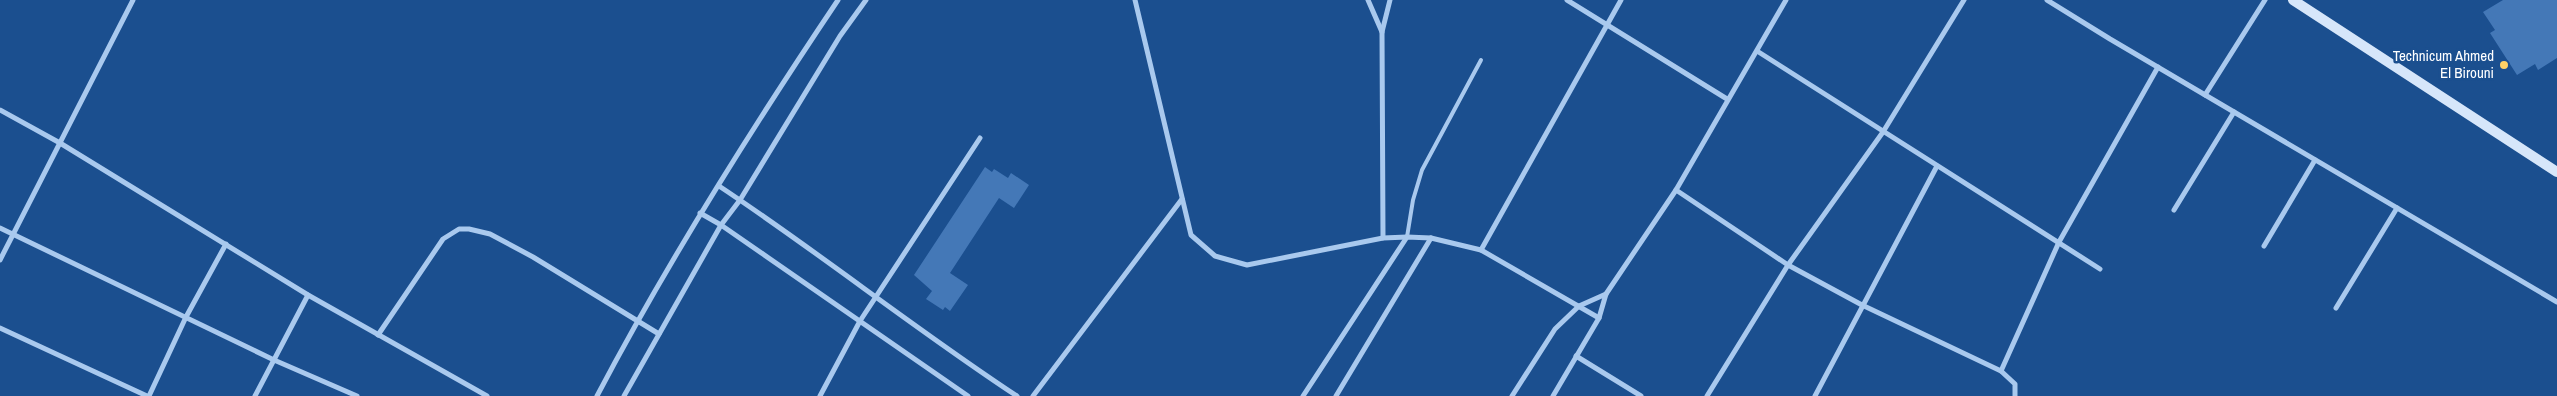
<svg xmlns="http://www.w3.org/2000/svg" width="2557" height="396" font-family="'Archivo Narrow',sans-serif">
<style>
.building{fill:#4478b7}
.lines{fill:none;stroke-linecap:round;stroke-linejoin:round}
.lane{stroke:#a9c9ee;stroke-width:4}
.street{stroke:#a9c9ee;stroke-width:5}
.secondary{stroke:#d6e6fa;stroke-width:10}
.poi-dot{fill:#ffd166;stroke:#1b4f8f;stroke-width:2}
.labels{text-anchor:middle;stroke-width:5;stroke-linejoin:round;paint-order:stroke}
.poi-label{font-size:15px;fill:#fff;stroke:#1b4f8f;text-anchor:end}
</style>
<rect width="100%" height="100%" fill="#1b4f8f"/>
<!-- building -->
<g class="building">
<path d="M2503,0H2557V58L2538,70L2535,64L2517,75L2490,33L2495,30L2483,12Z"/>
<path d="M985,167L992,172L994,169L1008,178L1011,173L1029,185L1014,208L999,198L950,273L968,285L950,311L945,307L943,310L926,299L932,291L914,275Z"/>
</g>
<g class="lines">
<!-- lane -->
<path class="lane" d="M1407,237L1413,200L1422,170L1481,60"/>
<!-- street -->
<g class="street">
<path d="M1135,0L1191,235L1215,256L1247,265L1383,238L1407,237L1431,238L1481,250L1621,0"/>
<path d="M1368,0L1382,32"/>
<path d="M1567,0L1727,99"/>
<path d="M2047,0L2110,39L2557,302"/>
<path d="M1757,51L2100,269"/>
<path d="M2205,95L2265,0"/>
<path d="M0,110L60,143L308,295L487,396"/>
<path d="M719,186C820,253 915,329 1017,396"/>
<path d="M1676,190L1788,265L1862,305L2001,371"/>
<path d="M2174,210L2234,112"/>
<path d="M700,213L721,225L968,396"/>
<path d="M0,228L274,360L357,396"/>
<path d="M1383,238L1382,32L1390,0"/>
<path d="M2264,246L2315,160"/>
<path d="M1481,250L1599,318"/>
<path d="M0,260L133,0"/>
<path d="M2336,308L2397,208"/>
<path d="M0,328L147,396"/>
<path d="M378,335L443,239L459,229H469L490,234L533,257L659,334"/>
<path d="M1576,356L1641,396"/>
<path d="M149,396L186,317L226,244"/>
<path d="M255,396L308,295"/>
<path d="M597,396C669,259 752,128 838,0"/>
<path d="M624,396L721,225L740,200L840,36L866,0"/>
<path d="M820,396L860,321L980,138"/>
<path d="M1033,396L1182,199"/>
<path d="M1303,396L1407,237"/>
<path d="M1336,396L1431,238"/>
<path d="M1512,396L1555,329L1579,306L1606,294"/>
<path d="M1553,396L1599,318L1606,294L1676,190L1786,0"/>
<path d="M1707,396L1788,265L1883,132L1964,0"/>
<path d="M1815,396L1937,166"/>
<path d="M2015,396V384L2001,371L2059,242L2158,67"/>
</g>
<!-- secondary -->
<path class="secondary" d="M2293,0L2557,172"/>
</g>
<!-- markers -->
<circle class="poi-dot" cx="2504" cy="65" r="5"/>
<g class="labels">
<!-- poi labels -->
<g class="poi-label">
<text x="2494" y="61">Technicum Ahmed<tspan x="2494" dy="17">El Birouni</tspan></text>
</g>
</g>
</svg>
